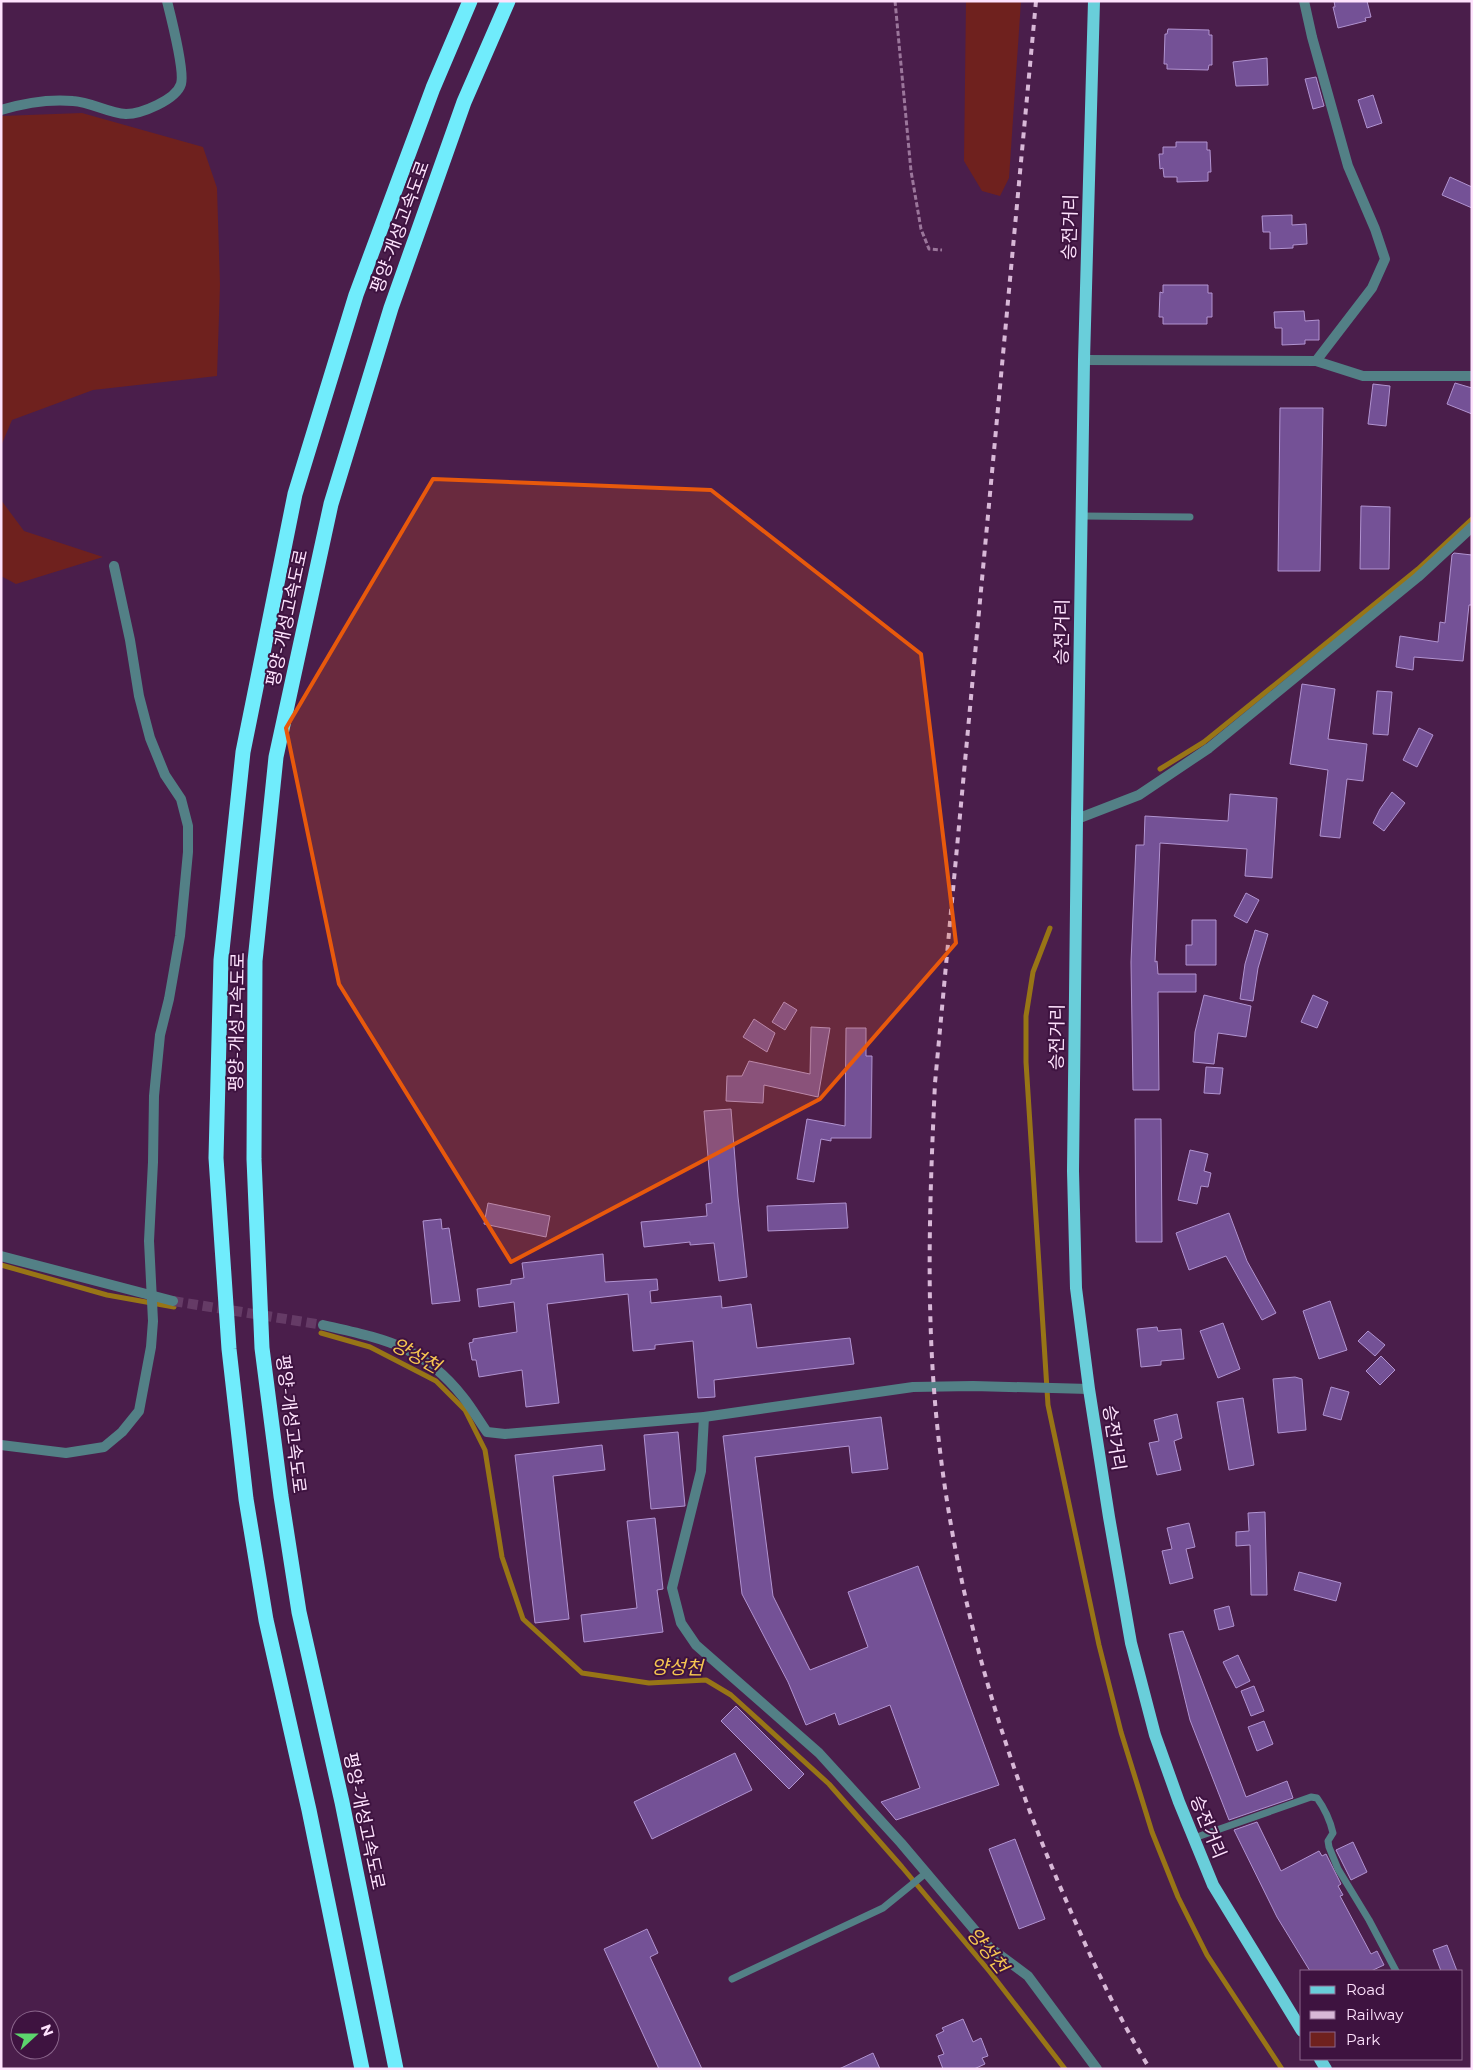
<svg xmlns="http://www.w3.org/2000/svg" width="1473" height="2070" font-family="Montserrat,'Noto Sans KR',sans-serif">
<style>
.green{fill:#6f211e}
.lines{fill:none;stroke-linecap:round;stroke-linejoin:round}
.stream{stroke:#987516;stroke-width:5}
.building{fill:#745196;stroke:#b193d0}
.street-tunnel{stroke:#653b66;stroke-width:10;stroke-dasharray:10 5;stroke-linecap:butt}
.path{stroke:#9b769b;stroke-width:3;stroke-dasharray:5 2.5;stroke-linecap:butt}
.lane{stroke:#538086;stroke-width:7}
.street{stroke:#538086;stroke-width:10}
.primary{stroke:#69ceda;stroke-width:12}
.highway{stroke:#70ecfc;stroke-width:15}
.rail{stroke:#d8b8d7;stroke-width:4;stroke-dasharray:6 6;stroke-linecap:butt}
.marked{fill:#e8590c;fill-opacity:0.2;stroke:#e8590c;stroke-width:4;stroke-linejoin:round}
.labels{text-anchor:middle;stroke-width:4;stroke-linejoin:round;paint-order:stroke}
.street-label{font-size:18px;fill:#fee2fd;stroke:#3e1340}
.water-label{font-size:19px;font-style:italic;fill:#f6c651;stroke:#3e1340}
</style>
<rect width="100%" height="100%" fill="#4a1e4b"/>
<!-- green -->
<g class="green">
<path d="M966,1H1021L1009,178L1000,196L982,191L964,161Z"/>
<path d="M82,113L203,147L217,188L220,285L217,376L93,390L12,420L1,446V116Z"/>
<path d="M1,500L24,531L103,557L16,584L1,576Z"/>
</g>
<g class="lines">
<!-- stream -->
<g class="stream">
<path d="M1160,769L1204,742L1418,569L1472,519"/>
<path d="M1050,928L1033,972L1026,1016V1062L1048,1405L1099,1645L1121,1732L1152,1832L1178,1897L1207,1955L1282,2069"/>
<path d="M1,1265L107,1295L174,1307"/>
<path d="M321,1333L370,1347L436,1381L465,1410L485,1450L502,1557L523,1619L582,1673L649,1683L706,1680L731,1695L829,1784L902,1867L990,1972L1065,2069"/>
</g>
</g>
<!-- building -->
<g class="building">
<path d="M1334,1H1367L1371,17L1365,18L1366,21L1338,28L1333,7H1335Z"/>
<path d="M1168,29L1209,30V35H1212V65H1209L1208,70L1167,69V64H1164L1165,34H1167Z"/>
<path d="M1267,58L1268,85L1236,86L1233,62Z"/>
<path d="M1316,77L1324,106L1313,109L1305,79Z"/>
<path d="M1373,95L1382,123L1367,128L1358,100Z"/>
<path d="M1176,142H1207V150H1210L1211,172H1208V181L1177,182V177H1164L1163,168L1160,169L1159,154H1163V147H1176Z"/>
<path d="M1450,177L1472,187V208L1442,195Z"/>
<path d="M1292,215V225L1306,224L1307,244L1293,245V248L1270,249V232H1263L1262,216Z"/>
<path d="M1163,285H1208V293H1212V317H1207V324H1163V317H1159L1160,292L1163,293Z"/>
<path d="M1304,311L1305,321L1319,320V340H1305V344L1282,345V328H1275L1274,312Z"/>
<path d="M1455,383L1472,388V414L1447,404Z"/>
<path d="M1373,384L1390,386L1386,426L1368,424Z"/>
<path d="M1280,408H1323L1320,571H1278Z"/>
<path d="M1361,506L1390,507L1389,569H1360Z"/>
<path d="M1454,553L1472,555V605H1469L1463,661L1414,657L1413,670L1396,667L1400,636L1438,642L1440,622L1445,623L1452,555Z"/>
<path d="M1302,684L1335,689L1328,739L1367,744L1363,781L1347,779L1340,838L1320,836L1328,770L1290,764Z"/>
<path d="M1377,691L1392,692L1388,735L1373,734Z"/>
<path d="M1419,728L1433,735L1417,767L1403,760Z"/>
<path d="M1392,792L1405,803L1384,831L1373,823L1380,809Z"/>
<path d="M1230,794L1277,798L1272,878L1245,876L1247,849L1160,843L1155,962L1157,961L1158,974H1196V992H1158L1159,1090H1133L1131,962L1136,845H1144L1145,816L1228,821Z"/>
<path d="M1246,893L1259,900L1247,923L1234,916Z"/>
<path d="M1192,920H1216V965H1186V945H1192Z"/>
<path d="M1255,930L1268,934L1258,968L1253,1001L1240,999L1245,964Z"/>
<path d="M1204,995L1251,1006L1246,1037L1218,1033L1214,1064L1193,1062L1195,1032Z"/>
<path d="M1313,995L1328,1002L1317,1028L1301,1022Z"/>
<path d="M784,1002L797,1010L785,1030L772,1022Z"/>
<path d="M754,1019L775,1033L767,1052L743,1037Z"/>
<path d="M811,1027L830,1028L818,1097L764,1085L763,1103L726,1101L727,1076H742L749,1061L810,1074Z"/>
<path d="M846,1028H866V1056H872L871,1138H831V1141L821,1139L814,1182L797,1179L807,1119L845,1126Z"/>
<path d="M1206,1067L1223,1068L1220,1094L1204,1093Z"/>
<path d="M731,1109L738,1197L747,1277L719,1281L714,1243L690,1245V1242L644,1247L641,1222L707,1216L706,1204L712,1203L704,1111Z"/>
<path d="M1135,1119H1161L1162,1242H1136Z"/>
<path d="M1190,1150L1208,1154L1204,1171L1211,1173L1208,1187L1201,1186L1197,1204L1178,1200Z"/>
<path d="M488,1203L550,1216L546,1237L484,1224Z"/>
<path d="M846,1203L848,1228L768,1231L767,1206Z"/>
<path d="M1229,1213L1247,1261L1276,1313L1262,1320L1226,1256L1189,1270L1176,1233Z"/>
<path d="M441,1219L442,1229L449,1228L460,1301L432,1304L423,1221Z"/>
<path d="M603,1254L605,1282L657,1279L658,1290L650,1291L651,1303L721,1296L722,1308L751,1304L757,1348L850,1338L854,1364L714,1380L715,1397L698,1398L693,1341L655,1345V1349L633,1351L628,1294L547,1304L559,1403L526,1407L522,1370L479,1377L476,1360H472L469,1343L473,1342V1339L517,1332L514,1302L479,1307L477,1289L511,1284V1280L524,1278L522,1263Z"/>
<path d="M1330,1301L1347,1350L1319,1359L1303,1311Z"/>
<path d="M1223,1323L1240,1369L1218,1378L1200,1331Z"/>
<path d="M1157,1327L1158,1331L1181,1329L1184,1359L1161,1361V1365L1141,1367L1137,1329Z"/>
<path d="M1368,1331L1385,1345L1375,1356L1358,1341Z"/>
<path d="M1381,1356L1395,1370L1380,1385L1366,1371Z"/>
<path d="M1295,1377L1302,1379L1306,1430L1278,1433L1273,1379Z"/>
<path d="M1331,1387L1349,1392L1341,1420L1323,1415Z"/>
<path d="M1243,1398L1254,1465L1229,1470L1217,1402Z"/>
<path d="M1177,1414L1182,1438L1174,1441L1181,1470L1157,1475L1149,1443L1159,1441L1154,1420Z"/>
<path d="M881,1417L888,1469L852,1473L849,1446L755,1457L773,1596L810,1670L868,1647L848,1592L918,1566L999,1785L896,1820L881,1802L920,1788L890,1705L839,1725L835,1713L806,1725L788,1682L742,1594L723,1436Z"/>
<path d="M678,1432L685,1506L651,1509L644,1435Z"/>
<path d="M602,1445L605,1470L553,1476L569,1619L535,1623L515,1455Z"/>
<path d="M1265,1512L1267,1595H1251L1250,1545L1236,1546V1532L1249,1531L1248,1513Z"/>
<path d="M655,1518L663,1589L657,1590L663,1632L584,1642L581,1615L637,1608L627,1521Z"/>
<path d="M1189,1523L1195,1547L1186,1549L1193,1578L1170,1584L1162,1551L1172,1549L1167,1528Z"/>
<path d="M1299,1572L1341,1583L1336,1601L1294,1590Z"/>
<path d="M1229,1606L1234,1626L1219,1630L1214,1610Z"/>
<path d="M1183,1631L1246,1797L1287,1781L1293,1798L1229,1820L1190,1720L1169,1634Z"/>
<path d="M1238,1655L1250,1681L1236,1688L1223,1662Z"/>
<path d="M1254,1686L1264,1711L1251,1716L1241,1691Z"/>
<path d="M736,1706L804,1774L789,1789L721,1721Z"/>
<path d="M1264,1721L1273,1744L1257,1751L1248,1727Z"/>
<path d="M735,1753L752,1790L652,1839L634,1802Z"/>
<path d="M1257,1822L1281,1871L1319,1851L1322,1856L1326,1854L1341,1884L1338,1886L1343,1895L1340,1896L1371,1954L1377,1951L1384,1965L1371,1971H1310L1277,1917L1234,1830Z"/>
<path d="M1015,1839L1045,1919L1019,1929L989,1849Z"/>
<path d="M1353,1842L1367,1872L1351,1880L1336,1850Z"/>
<path d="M647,1929L658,1953L650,1957L702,2069H659L604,1949Z"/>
<path d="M1447,1945L1457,1971H1441L1433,1950Z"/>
<path d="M963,2019L973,2042L981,2038L988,2056L982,2058L985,2064L974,2069H943L938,2056L944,2054L936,2035L944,2031L942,2028Z"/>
<path d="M873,2053L880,2069H839Z"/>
</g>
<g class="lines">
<!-- street-tunnel -->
<path class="street-tunnel" d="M173,1301L323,1325"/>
<!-- path -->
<path class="path" d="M895,1L911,171L921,229L929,249L942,250"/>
<!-- lane -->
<g class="lane">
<path d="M1082,516L1190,517"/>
<path d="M1194,1838L1311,1797L1317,1798C1325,1809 1330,1820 1333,1833L1328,1841L1329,1847L1338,1869L1369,1920L1396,1971"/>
<path d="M732,1979L883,1908L926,1873"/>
</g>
<!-- street -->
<g class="street">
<path d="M1304,1L1312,37L1348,166L1375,229L1385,259L1372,288L1316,361"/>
<path d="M1,110C24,103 50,99 73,101C91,102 108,113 126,114C141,114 176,100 181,84C185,71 171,17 167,1"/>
<path d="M1084,360L1316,361L1363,376H1472"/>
<path d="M1077,819L1139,795L1209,748L1418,577L1472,527"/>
<path d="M1,1256L173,1301"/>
<path d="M323,1325C384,1339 422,1345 463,1397C472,1408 479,1421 487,1432L505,1434L704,1417L913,1387L973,1386L1089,1389"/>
<path d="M704,1417L701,1471L672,1588L681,1623L696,1645L819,1753L901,1843L989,1947L1028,1976L1097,2069"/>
<path d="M1,1445L66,1453L104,1447L122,1432L139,1411L151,1347L153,1321L149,1241L153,1162L154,1096L160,1035L169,999L180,936L188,852V826L181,799L165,775L150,738L139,696L130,640L114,566"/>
</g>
<!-- primary -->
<g class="primary">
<path d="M1094,1L1084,360L1077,819L1073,1171L1076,1288L1089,1389L1109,1517L1131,1643L1155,1735L1179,1802L1213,1885L1302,2031"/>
<path d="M1320,2059L1326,2069"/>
</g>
<!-- highway -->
<g class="highway">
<path d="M362,2069L309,1810L266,1620L246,1499L229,1349L216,1158L221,960L243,752L295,494L356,295L433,88L470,1"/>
<path d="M396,2069L342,1802L299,1612L281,1496L262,1348L254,1159L255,961L276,757L331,504L391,308L464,102L508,1"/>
</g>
<!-- rail -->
<path class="rail" d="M1036,1L935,1083C930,1190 926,1296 935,1402C949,1568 994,1732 1059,1884C1086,1947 1114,2011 1150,2069"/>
</g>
<!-- marked area -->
<path class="marked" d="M433,479L711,490L921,654L956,943L820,1099L511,1262L339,984L286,728Z"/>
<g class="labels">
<!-- street labels -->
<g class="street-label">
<text transform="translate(400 227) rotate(-70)" y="6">평양-개성고속도로</text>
<text transform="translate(1070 227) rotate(-88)" y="6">승전거리</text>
<text transform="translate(287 618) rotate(-78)" y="6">평양-개성고속도로</text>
<text transform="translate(1062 632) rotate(-89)" y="6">승전거리</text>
<text transform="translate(237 1022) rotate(-89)" y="6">평양-개성고속도로</text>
<text transform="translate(1057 1037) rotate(-89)" y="6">승전거리</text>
<text transform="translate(291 1424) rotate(83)" y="6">평양-개성고속도로</text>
<text transform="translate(1114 1438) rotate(81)" y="6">승전거리</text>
<text transform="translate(364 1821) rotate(78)" y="6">평양-개성고속도로</text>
<text transform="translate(1208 1827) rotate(68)" y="6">승전거리</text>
</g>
<!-- water labels -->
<g class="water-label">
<text transform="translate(416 1355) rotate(29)" y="7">양성천</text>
<text transform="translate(677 1667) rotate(1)" y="7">양성천</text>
<text transform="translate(988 1950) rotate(51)" y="7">양성천</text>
</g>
</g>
<!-- border -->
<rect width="1473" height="2070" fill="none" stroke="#fee2fd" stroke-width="5"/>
<!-- legend -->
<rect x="1300" y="1970" width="162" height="90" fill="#3e1340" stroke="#8b668c"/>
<rect x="1310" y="1986" width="25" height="8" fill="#69ceda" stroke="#8b668c"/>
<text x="1346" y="1995" font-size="15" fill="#fee2fd">Road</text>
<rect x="1310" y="2011" width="25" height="8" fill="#d8b8d7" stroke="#8b668c"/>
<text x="1346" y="2020" font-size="15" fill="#fee2fd">Railway</text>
<rect x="1310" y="2032" width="25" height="15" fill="#6f211e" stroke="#8b668c"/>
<text x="1346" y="2045" font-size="15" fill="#fee2fd">Park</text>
<!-- north arrow -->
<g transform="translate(35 2035) rotate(69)"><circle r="24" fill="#3e1340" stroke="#8b668c"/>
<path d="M0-4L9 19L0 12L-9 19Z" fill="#5cd56d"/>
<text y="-8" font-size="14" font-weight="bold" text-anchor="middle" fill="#fee2fd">N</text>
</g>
</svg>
